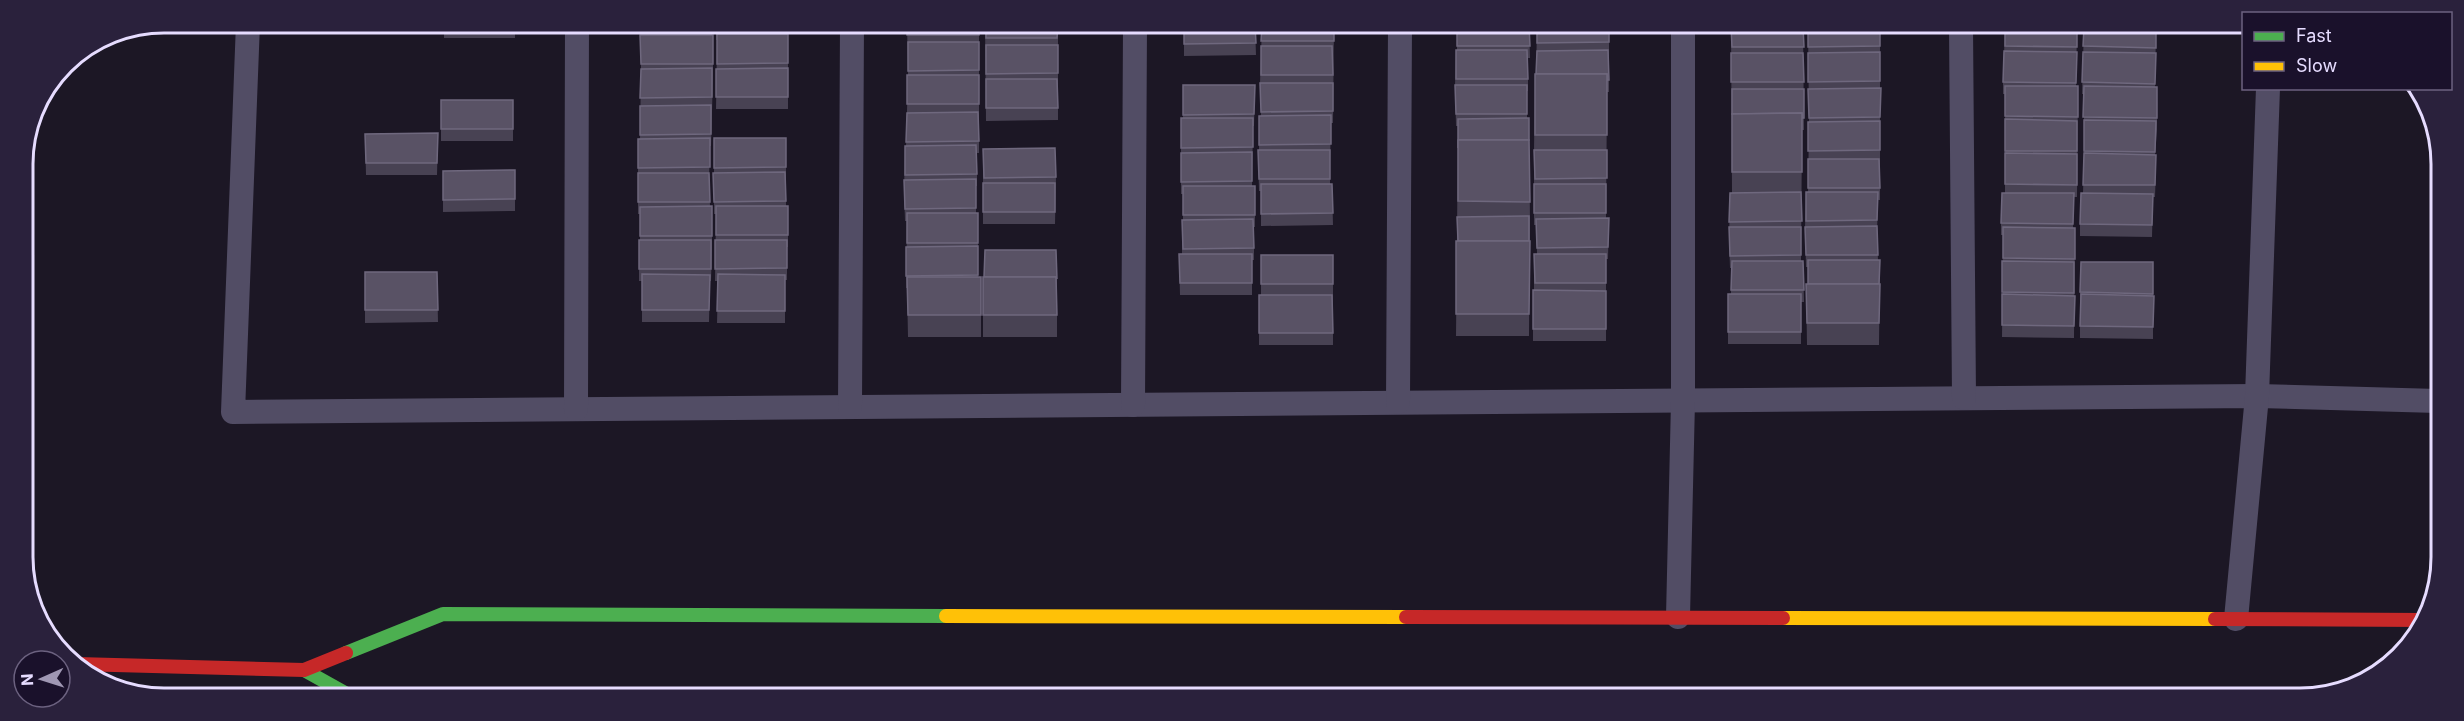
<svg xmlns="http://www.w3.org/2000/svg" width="2464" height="721" font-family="Inter,sans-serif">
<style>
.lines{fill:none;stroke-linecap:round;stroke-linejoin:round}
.lane{stroke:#524d65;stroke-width:24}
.fast{stroke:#4caf50;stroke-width:14}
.slow{stroke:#ffc107;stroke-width:14}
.jam{stroke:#c62828;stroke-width:14}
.wall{fill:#484253}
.building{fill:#595265;stroke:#6f687e;stroke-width:1.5}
.rim{fill:none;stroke:#e6dcff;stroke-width:3}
</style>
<rect width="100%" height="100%" fill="#1c1725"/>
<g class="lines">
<!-- lane -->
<g class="lane">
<path d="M248,23L233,412L2257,396L2438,401"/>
<path d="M1961,26L1964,398"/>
<path d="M1398,402L1400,25"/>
<path d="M1133,405L1135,25"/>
<path d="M850,407L852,24"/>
<path d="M576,409L577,23"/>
<path d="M1678,617L1683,401V26"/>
<path d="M2236,619L2257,396L2268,88"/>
</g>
<!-- fast -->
<g class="fast">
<path d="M346,653L443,614L946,616"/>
<path d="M304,670L347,694"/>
</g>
<!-- slow -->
<g class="slow">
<path d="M946,616L1406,617"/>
<path d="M1783,618L2215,619"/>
</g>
<!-- jam -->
<g class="jam">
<path d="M1406,617L1783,618"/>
<path d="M2215,619L2425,620"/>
<path d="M77,664L304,670L346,653"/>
</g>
</g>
<!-- wall -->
<g class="wall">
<rect x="444" y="23" width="71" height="15"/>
<path d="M640,24H712V35H713V76L711,146H710L709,179L710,206H712V248L711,281H710L709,322H642V281H639V252L640,240V214H638V139H640L641,69Z"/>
<path d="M716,24H788V109H716L717,40H716Z"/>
<path d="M907,24H979V153H977V186H976V213H978V277H981V337H908L907,288H906L907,221H905L904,192L905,146H906L908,75Z"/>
<path d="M985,24H1058V120L986,121Z"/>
<path d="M1184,25H1255L1256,55L1184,56Z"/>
<path d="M1262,25H1334L1333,123H1331L1330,162V184H1332L1333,225L1261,226V191H1259L1258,150H1259V116H1261L1260,83Z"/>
<path d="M1457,25H1529L1530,58H1528V91H1527V118H1529L1530,223L1529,336H1456L1458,126H1456L1455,85L1456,50H1457Z"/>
<path d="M1537,26H1609V92H1607L1606,218H1609L1608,259H1606V341H1533V290H1534V254H1537L1536,225H1534V150L1535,74H1536Z"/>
<path d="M1731,26H1803L1804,130H1802L1801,261H1803L1804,302H1801V344H1728V294H1731V268H1730L1729,239L1730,193H1732Z"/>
<path d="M1808,26L1880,46V200H1878L1877,232L1878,260H1880L1879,345H1807L1806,284H1808V267H1806L1805,227L1806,192H1808L1809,122Z"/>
<path d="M2005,27H2077L2076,86H2078L2077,197H2074L2073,228H2075L2074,338L2002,337L2003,235H2001V223L2005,193V94H2003V82Z"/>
<path d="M2084,27H2156L2155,87H2157V130L2155,155L2156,167L2155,197H2153L2152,237L2080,236V224L2083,193L2084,158V94H2082Z"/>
<path d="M1183,85H1255L1254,126H1253L1252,186H1255V227H1254V260H1252V295H1180L1179,254H1182V220H1183V194H1181V118H1183Z"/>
<rect x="441" y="100" width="72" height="41"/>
<path d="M438,133L437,175H366L365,134Z"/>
<path d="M714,138H786V206H788V247H787V280H785V323H717L718,281H715L716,214H714Z"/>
<path d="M983,149L1056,177L1055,224H983Z"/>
<path d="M515,170V211L443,212V171Z"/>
<path d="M1261,255H1333V345H1259V295H1261Z"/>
<path d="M2153,262V339L2080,338V292Z"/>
<path d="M365,272H437L438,322L365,323Z"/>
<path d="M983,277L1057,279V337H983Z"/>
</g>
<!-- building -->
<g class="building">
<rect x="444" y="23" width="71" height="3"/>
<rect x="640" y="24" width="72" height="4"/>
<rect x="716" y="24" width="72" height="4"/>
<rect x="907" y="24" width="72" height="11"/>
<path d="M986,24H1058L1057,38H986Z"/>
<path d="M1184,25H1255L1256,43L1184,44Z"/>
<path d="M1262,25H1334V41H1261Z"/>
<path d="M1457,25H1529L1530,46H1457Z"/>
<path d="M1537,26H1609V42L1537,43Z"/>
<path d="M1731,26H1803L1804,47H1732Z"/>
<path d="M1808,26H1880V46L1808,47Z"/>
<path d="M2005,27H2077V47L2005,46Z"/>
<path d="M2084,27H2156V48L2083,46Z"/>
<path d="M717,34H788V63L717,64Z"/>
<path d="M640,35H713V64H641Z"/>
<path d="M908,42H979V70L908,71Z"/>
<path d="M986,45H1058V73L986,74Z"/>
<path d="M1261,46H1332L1333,75H1261Z"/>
<path d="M1456,50H1527L1528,79H1456Z"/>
<path d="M1608,50L1609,80H1607V74H1536L1537,51Z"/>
<path d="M2004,51L2077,52L2076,83L2003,82Z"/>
<path d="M1880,52V81L1808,82V53Z"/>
<path d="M2083,52L2156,53L2155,84L2082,82Z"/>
<path d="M1731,53H1803L1804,82H1731Z"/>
<path d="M712,68V97L640,98L641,69Z"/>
<path d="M788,68V97H716V69Z"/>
<rect x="1535" y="74" width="72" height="61"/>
<rect x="907" y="75" width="72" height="29"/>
<path d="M986,79H1057L1058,108H986Z"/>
<path d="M1260,83H1333V111L1261,112Z"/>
<path d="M1183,85H1255L1254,114L1183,115Z"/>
<path d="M1455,85H1527V114H1456Z"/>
<path d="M2005,86H2078V117L2005,116Z"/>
<path d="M2084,86L2157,87V118L2083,117Z"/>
<path d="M1881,88L1880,117L1809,118L1808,89Z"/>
<path d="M1732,89H1804V118H1802V113L1732,114Z"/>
<rect x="441" y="100" width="72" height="29"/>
<path d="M711,105V134L640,135V106Z"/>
<path d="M978,112L979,141L906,142L907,113Z"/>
<path d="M1802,113V172H1732V114Z"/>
<path d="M1331,115V144L1259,145V116Z"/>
<path d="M1181,118H1253V147L1181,148Z"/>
<path d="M1529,118V140H1458V148V119Z"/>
<path d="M2005,119L2077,121V151H2005Z"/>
<path d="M2084,120L2156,121L2155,152L2084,151Z"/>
<path d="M1880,121V150L1808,151V122Z"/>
<path d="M438,133L437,163H366L365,134Z"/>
<path d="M710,138V167L638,168V139Z"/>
<path d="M714,138H786V167L714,168Z"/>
<path d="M1458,140H1529L1530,202L1458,201Z"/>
<path d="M976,145L977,174L905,175V146Z"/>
<path d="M1055,148L1056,177L984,178L983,149Z"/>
<path d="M1258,150H1330V179H1259Z"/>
<path d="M1534,150H1607V178L1535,179Z"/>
<path d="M1252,152V181L1181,182V153Z"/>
<path d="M2005,153L2077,154V185L2005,184Z"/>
<path d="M2084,153L2156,155L2155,185H2083Z"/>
<path d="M1808,159H1879L1880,188H1808Z"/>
<path d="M515,170V199L443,200V171Z"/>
<path d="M785,172L786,201L714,202L713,173Z"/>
<path d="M638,173H709L710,202H638Z"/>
<path d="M976,179V208L905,209L904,180Z"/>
<rect x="983" y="183" width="72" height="29"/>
<path d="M1261,184H1332L1333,213L1261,214Z"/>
<rect x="1534" y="184" width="72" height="29"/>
<rect x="1183" y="186" width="72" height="29"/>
<path d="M1801,192L1802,221L1729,222L1730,193Z"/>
<path d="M1806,192H1878L1877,220L1806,221Z"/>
<path d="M2002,193H2074L2073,224L2001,223Z"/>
<path d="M2081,193L2153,194L2152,225L2080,224Z"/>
<path d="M712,206V236H640V207Z"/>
<rect x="716" y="206" width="72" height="29"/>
<rect x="907" y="213" width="71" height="30"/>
<path d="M1529,216V241H1458L1457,217Z"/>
<path d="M1609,218L1608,247L1537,248L1536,219Z"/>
<path d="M1253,219L1254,248L1183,249L1182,220Z"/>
<path d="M1877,226L1878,255H1806L1805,227Z"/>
<path d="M1729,227H1801V255L1730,256Z"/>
<path d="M2003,227L2075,228V259L2003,258Z"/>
<rect x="639" y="240" width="72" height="29"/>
<path d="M715,240H787V268L715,269Z"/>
<path d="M1456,241H1530L1529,314H1456Z"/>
<path d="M978,246V275L906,276V247Z"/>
<path d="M985,250H1056L1057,279L1056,277H984Z"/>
<path d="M1179,254H1252V283H1180Z"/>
<path d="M1534,254H1606V283H1535Z"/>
<rect x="1261" y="255" width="72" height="29"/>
<path d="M1808,260H1880L1879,284H1808Z"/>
<path d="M1732,261H1803L1804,290H1731Z"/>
<path d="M2002,261L2074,262V293L2002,292Z"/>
<path d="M2081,262H2153V294L2080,292Z"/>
<path d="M365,272H437L438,310H365Z"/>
<path d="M642,274L710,275L709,310H642Z"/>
<path d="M718,274L785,275V311H717Z"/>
<path d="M907,277H981V315H908Z"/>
<path d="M983,277H1056L1057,315H983Z"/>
<path d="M1806,284H1880L1879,323H1807Z"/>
<path d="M1533,290L1606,291V329H1533Z"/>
<rect x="1728" y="294" width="73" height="38"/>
<path d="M2002,294L2075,296L2074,326L2002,325Z"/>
<path d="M2081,294L2154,296L2153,327L2080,326Z"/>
<path d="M1259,295H1332L1333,333H1259Z"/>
</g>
<!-- crop -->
<path d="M0 0H2464V721H0ZM164 33H2300A131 131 0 0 1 2431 164V557A131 131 0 0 1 2300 688H164A131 131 0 0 1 33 557V164A131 131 0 0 1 164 33Z" fill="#2a213c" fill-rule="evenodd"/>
<path class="rim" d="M164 33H2300A131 131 0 0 1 2431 164V557A131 131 0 0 1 2300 688H164A131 131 0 0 1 33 557V164A131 131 0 0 1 164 33Z"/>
<!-- legend -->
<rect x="2242" y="12" width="210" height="78" fill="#1a112b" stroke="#6c6280" stroke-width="1.5"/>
<rect x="2254" y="32" width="30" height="9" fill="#4caf50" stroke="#6c6280" stroke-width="1.5"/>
<text x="2296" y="42" font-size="18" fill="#e6dcff">Fast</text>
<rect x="2254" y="62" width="30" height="9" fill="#ffc107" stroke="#6c6280" stroke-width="1.5"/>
<text x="2296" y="72" font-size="18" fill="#e6dcff">Slow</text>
<!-- north arrow -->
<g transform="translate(42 679) rotate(267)"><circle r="28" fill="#1a112b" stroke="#6c6280" stroke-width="1.5"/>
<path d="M0-4.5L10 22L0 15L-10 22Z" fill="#9f97b3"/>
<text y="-9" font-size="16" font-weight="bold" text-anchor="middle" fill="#e6dcff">N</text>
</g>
</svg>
